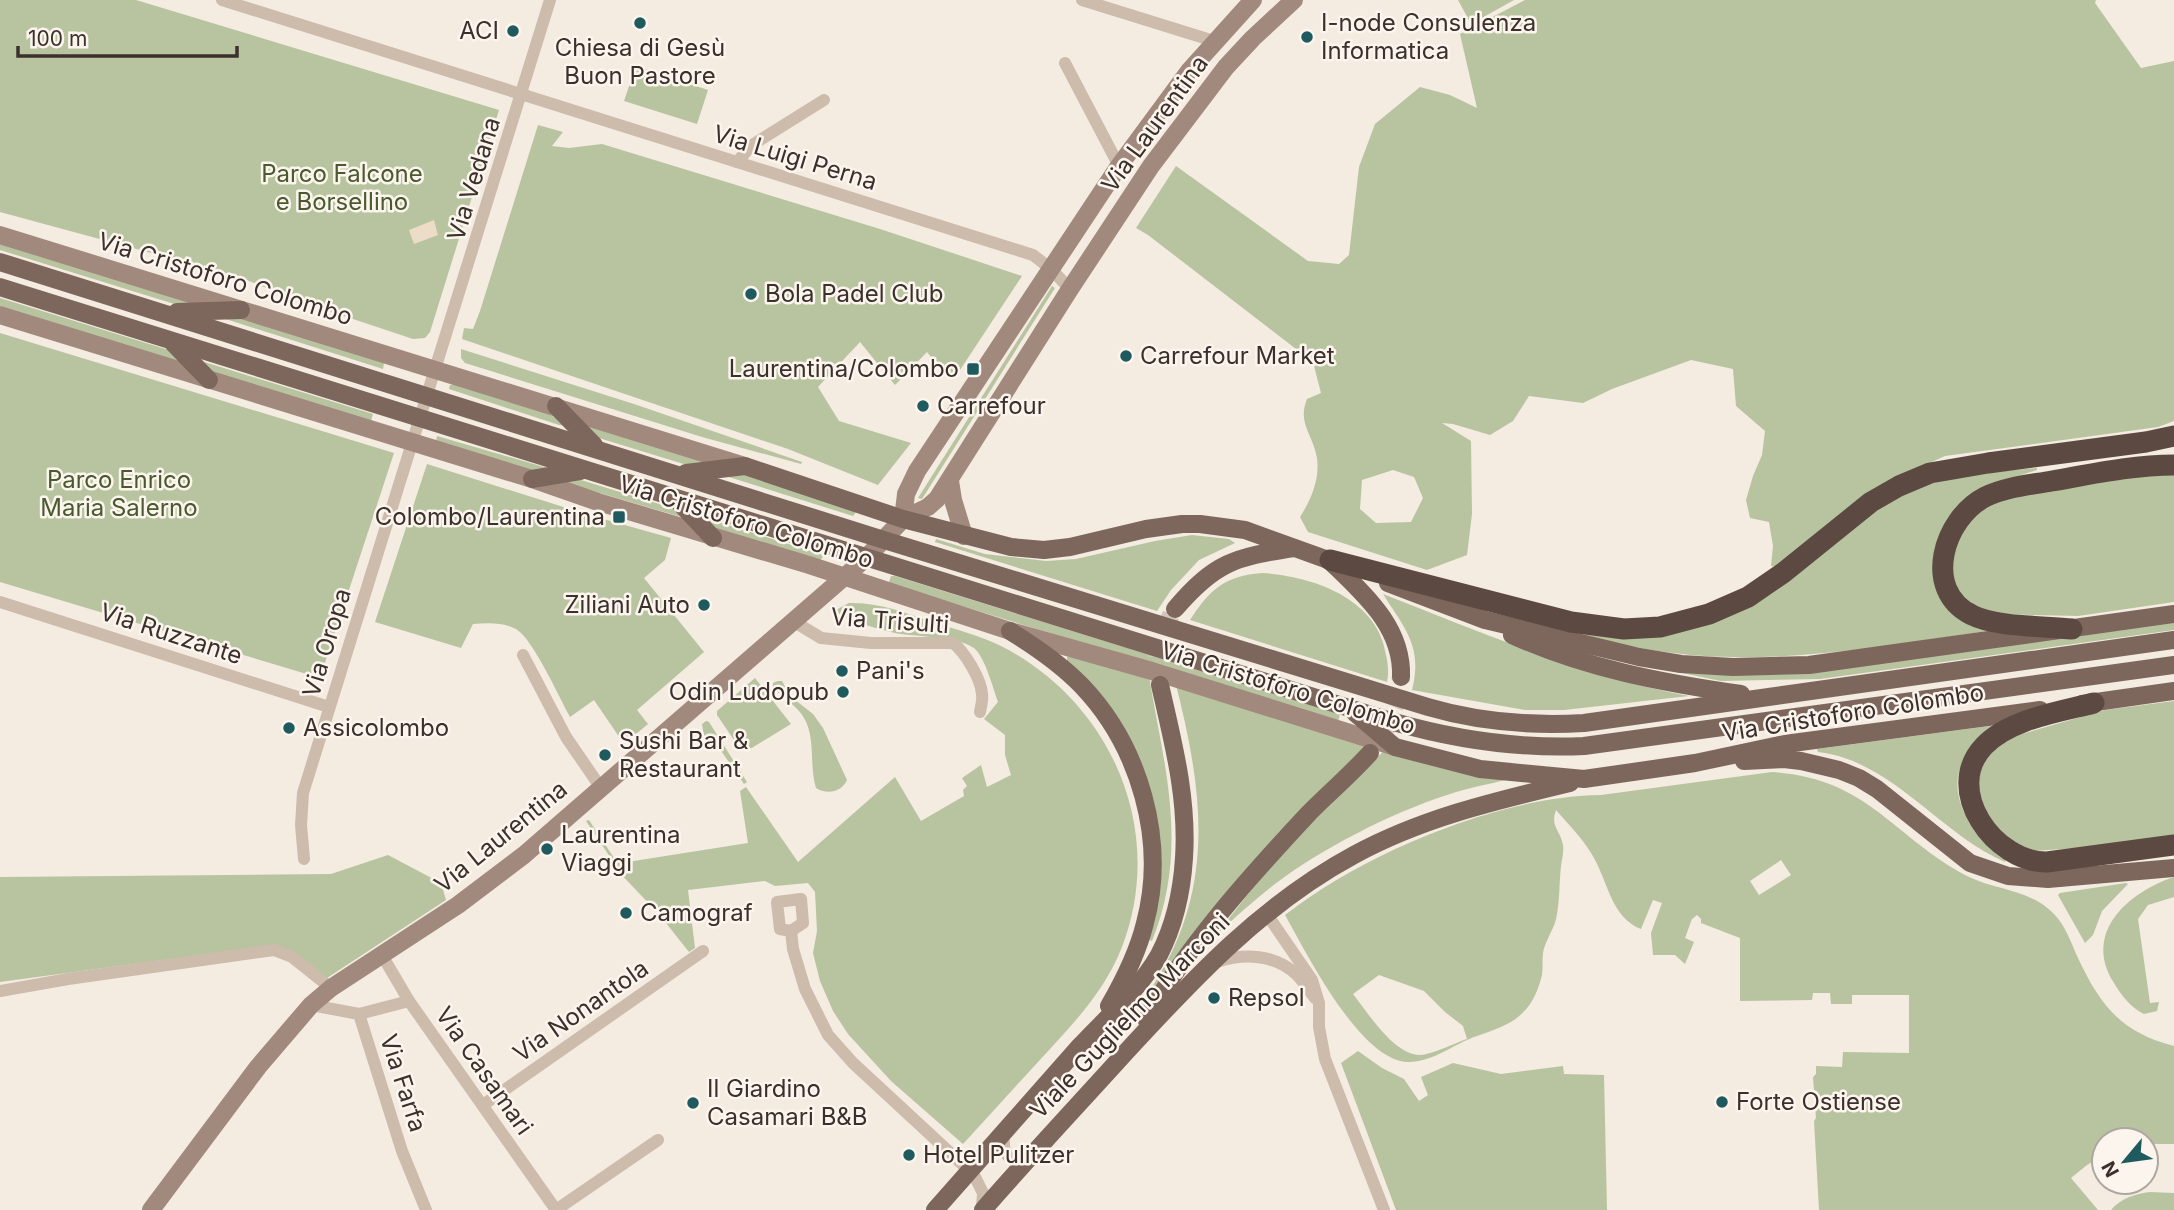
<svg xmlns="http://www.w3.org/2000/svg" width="2174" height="1210" font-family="Inter,sans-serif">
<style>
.green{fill:#b8c4a0;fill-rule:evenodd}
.plaza{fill:#ecdcc8}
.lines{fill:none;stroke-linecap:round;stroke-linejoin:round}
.primary-tunnel{stroke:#cfc6bd;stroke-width:18;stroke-dasharray:18 9;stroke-linecap:butt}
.street{stroke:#cdbbac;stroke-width:12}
.secondary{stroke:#a18a7d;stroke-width:18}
.primary{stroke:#7d675c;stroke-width:18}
.highway{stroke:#5c4a42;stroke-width:21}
.poi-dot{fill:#1f5a5e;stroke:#fbf5ee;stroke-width:2.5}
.labels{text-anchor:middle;stroke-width:5;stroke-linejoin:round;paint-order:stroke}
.poi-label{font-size:24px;fill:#3b302b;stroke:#fbf5ee;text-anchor:start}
.street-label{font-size:24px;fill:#3b302b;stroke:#fbf5ee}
.park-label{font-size:24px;fill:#4a5a2e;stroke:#fbf5ee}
</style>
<rect width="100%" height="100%" fill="#f4ebe1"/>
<!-- green -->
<g class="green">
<path d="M0,0H136L499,110L430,332L425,338L413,339L305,303L236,276L0,212Z"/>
<path d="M1458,0H1514L1471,24Z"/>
<path d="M1525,0H2096L2095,3L2141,68L2174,61V421L2158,427L1945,456L1875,488L1783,568L1771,566L1773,546L1769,522L1750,518L1746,500L1753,476L1762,455L1765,431L1736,406L1733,369L1691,360L1612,389L1583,403L1529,396L1513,421L1490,435L1453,424L1442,423L1471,441L1472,514L1467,555L1427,570L1308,532L1300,517C1311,500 1320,479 1317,458C1313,434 1297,424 1307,399L1321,393L1313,362L1148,235L1136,228L1176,166L1308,261L1339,264L1349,255L1359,167L1375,124L1420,87L1450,95L1477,108L1460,34ZM1393,470L1414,477L1423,498L1411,522L1376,523L1360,509L1362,480Z"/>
<path d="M636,66L708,90L697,124L624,101Z"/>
<path d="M538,125L563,132L552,146L569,148L602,144L880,229L1022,276L960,370L947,377L927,352L895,385L860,342L818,387L839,421L911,443L878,485L788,449L462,339L464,328L473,329L480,311Z"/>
<path d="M0,242L207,306L184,307L0,250Z"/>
<path d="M1052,286L1055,288L922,499L918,498Z"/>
<path d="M0,298L172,351L185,364L0,306Z"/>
<path d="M213,315L242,316L384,363L383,369Z"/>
<path d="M0,333L394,453L320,678L0,582Z"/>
<path d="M461,349L637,405L802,462L801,464L702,437L465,363L461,358Z"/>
<path d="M198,360L373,414L371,421L215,373Z"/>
<path d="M457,384L548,413L568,426L559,425L449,389L450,385Z"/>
<path d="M580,423L714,465L690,466L599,438Z"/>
<path d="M437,436L551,469L531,471L436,441Z"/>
<path d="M427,464L589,515L671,538L665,560L644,578L704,652L637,710L648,724L624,744L594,700L570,717C559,697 533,639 516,629C503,622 487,623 473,624L461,648L375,622Z"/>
<path d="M2037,468V470C1986,486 1943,498 1934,557L1987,631C1844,652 1713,678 1571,630L1676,633L1901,492L1966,474Z"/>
<path d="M740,473L856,512L853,516L719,474Z"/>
<path d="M2174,474V602L2078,616L1992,614L1981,611L1955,589L1951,555L1971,515L2001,499L2139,475Z"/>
<path d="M581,480L672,508L688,519L559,481Z"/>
<path d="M702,517L824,555L820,561L716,529Z"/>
<path d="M1192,535L1229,539L1235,543L1199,560L1171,590L1157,611L935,542L936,539L985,554L1046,561L1076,559L1155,541Z"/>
<path d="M1262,573C1312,576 1378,598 1386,655C1388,664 1389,673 1387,682L1190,620C1210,589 1225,576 1262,573Z"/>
<path d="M891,576H895L1340,714L1338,722L894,585L889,582Z"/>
<path d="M1383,594C1483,633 1582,676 1689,696L1564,710H1525L1412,690C1423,646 1405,629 1383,594Z"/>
<path d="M849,603C880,602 908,614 936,623C958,630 981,636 1001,646C1111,702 1167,830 1122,947C1104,993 1071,1026 1038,1062C1013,1089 988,1117 963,1144L891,1081L848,1034L833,1011L820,981L813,953L817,931L815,892L808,883L775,886L765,881L688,890L695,948L689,952L658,913L614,867L616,866L586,821L589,820L616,861L621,863L748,843L740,791L746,787L798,862L895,777L921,821L964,796L963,790L967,786L962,778L981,765L987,787L1011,775L1005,755V735L984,719L998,702C993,688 985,657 974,648C957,636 915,637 895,633C874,628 853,622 834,611Z"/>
<path d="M2174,622V630L1820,679L1721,681L1604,657L1686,673L1766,675L1801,673Z"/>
<path d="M1070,656L1149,677C1165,770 1189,849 1152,941L1147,939L1151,800L1067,662V657Z"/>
<path d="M755,678L791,724L750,749L738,746L717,715V711Z"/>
<path d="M778,681H782L790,696L813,714L823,728L847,780C842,792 827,795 816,788C809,766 816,738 804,718C798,706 782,698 773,687V683Z"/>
<path d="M1175,681L1368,745L1101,1056C1116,1032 1137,1012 1152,987C1217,888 1203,790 1175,681Z"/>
<path d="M2174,701V838L2123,845L2033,851L2006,838L1984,812L1977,787L1980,765L1990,751L2015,736L2105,710Z"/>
<path d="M706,721L709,722L747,782L744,784L715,742L704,736L702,724Z"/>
<path d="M1997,725C1986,736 1971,748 1963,762C1944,795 1977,844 2006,860L2005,862C1940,834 1891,760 1818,752L1817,749Z"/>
<path d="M1385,750L1510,779C1489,784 1467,788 1447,795C1391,813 1321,849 1275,884C1254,900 1236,917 1217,934C1267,867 1324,806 1385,750Z"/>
<path d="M1772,772C1868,778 1892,836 1967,876C1997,891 2028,888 2054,914C2065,925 2071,942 2077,956C2100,1005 2120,1032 2174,1046V1144H2146V1140H2104V1155L2087,1165L2071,1178L2098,1210H1819L1814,1121L1816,1118L1813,1077L1816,1074V1066L1842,1067L1843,1052L1909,1053V995H1852V1004H1831L1830,993H1813L1812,1000L1740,1001V938L1701,923V919L1697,915L1692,919L1685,938L1694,942L1685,964L1675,955H1653L1651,933L1662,903L1653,900L1641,929C1612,918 1608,883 1594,858C1585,841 1569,825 1556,810C1550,827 1560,829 1563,845C1564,851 1562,859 1561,866C1559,883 1560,901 1556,919C1553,931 1545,941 1543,953C1542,960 1543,968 1542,975C1532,1015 1513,1024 1477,1036C1453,1044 1434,1062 1408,1062C1360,1061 1306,952 1285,915C1364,853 1500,796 1601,795ZM1781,860L1791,875L1759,895L1750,881ZM1379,975L1424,991L1445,1012L1463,1026L1467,1039C1455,1043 1431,1055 1420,1055C1394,1055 1368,1013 1353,994Z"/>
<path d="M388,855L441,883L446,900L327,978L295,953L275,945L0,982V877L331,874Z"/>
<path d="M2174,877V897L2148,905L2138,919L2150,1003L2159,1002L2157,1011L2144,1014C2131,1008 2121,995 2114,983C2082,932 2129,892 2174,877Z"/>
<path d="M2126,883L2128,884L2102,911L2093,935L2085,943L2058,895L2060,893Z"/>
<path d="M1358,1051L1382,1068L1404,1079L1419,1101L1428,1095L1421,1077L1453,1063L1501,1074L1563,1066L1564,1074L1604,1075L1607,1210H1396L1341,1063Z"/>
<path d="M2150,1192L2174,1193V1210H2111C2121,1198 2135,1194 2150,1192Z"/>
</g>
<!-- plaza -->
<path class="plaza" d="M434,220L438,235L414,244L409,230Z"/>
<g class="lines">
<!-- primary-tunnel -->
<g class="primary-tunnel">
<path d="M1160,684C1153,651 1158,637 1175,609"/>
<path d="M1384,732L1396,703L1401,677"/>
</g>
<!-- street -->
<g class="street">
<path d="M222,0L1033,255L1051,269L1070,289"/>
<path d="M1082,0L1214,41"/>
<path d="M1065,63L1119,166"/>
<path d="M737,162L752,145L824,100"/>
<path d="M0,602L329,707"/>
<path d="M793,621L821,638L871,643H953C965,652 981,679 982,694C983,700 981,706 980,712"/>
<path d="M523,655L566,737L601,788"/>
<path d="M304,859L301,825L303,793L550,0"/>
<path d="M801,899L803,923L791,931L780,929L777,902Z"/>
<path d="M1266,913L1312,980L1319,1003V1027L1325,1059L1384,1210"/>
<path d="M791,931L793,949L805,989L828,1035L853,1063L974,1175L983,1193L982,1210"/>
<path d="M382,955L409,1001L556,1210"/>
<path d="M1217,962C1244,953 1275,954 1297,975C1304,982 1308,990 1315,998"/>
<path d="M0,991L68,979L274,950L292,957L331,988"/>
<path d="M311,1005L359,1014L402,1151L426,1210"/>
<path d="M359,1014L409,1001"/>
<path d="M483,1105L703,951"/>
<path d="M1005,1129C1002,1147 1003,1160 1023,1164"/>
<path d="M556,1210L658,1140"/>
</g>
<!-- secondary -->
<g class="secondary">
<path d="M0,235L745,466"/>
<path d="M0,315L532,479L598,502L809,565L1010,631L1152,671L1395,747"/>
<path d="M950,481L953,500L964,536"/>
<path d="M903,519L906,494L917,471L1119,166L1189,71L1253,0"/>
<path d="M151,1210L258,1067L311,1005L331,988L458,905L524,855L866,558L903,519L928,507L937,499L1070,289L1151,166L1226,67L1253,38L1294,0"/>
</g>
<!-- primary -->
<g class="primary">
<path d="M0,262L884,540L1428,707C1479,722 1531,726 1584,723L2174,640"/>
<path d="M0,287L1394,722C1457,740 1518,749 1584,746L2174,665"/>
<path d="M177,312L241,310"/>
<path d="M173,343L209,380"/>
<path d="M556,406L594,445"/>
<path d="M686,473L745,466L903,519L1011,547L1044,550L1070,547L1146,529L1182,524H1200L1245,530L1342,565"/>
<path d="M532,479L580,471"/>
<path d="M677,500L713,538"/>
<path d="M1331,562C1364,594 1403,627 1401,677"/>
<path d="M1388,583L1485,620L1639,657L1681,664L1733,667L1809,665L2174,614"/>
<path d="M1175,609C1215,562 1235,557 1294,548"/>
<path d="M1010,631C1036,647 1061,664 1082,686C1140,747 1167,841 1145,923C1138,952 1124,980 1109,1006"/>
<path d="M1512,635C1584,668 1663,683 1741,694"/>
<path d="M2082,704L2174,691"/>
<path d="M1355,713L1395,747L1480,769L1584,779L1695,763L1785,744L2040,710"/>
<path d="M1744,761L1784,759L1801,761L1839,770L1859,778L1877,789L1970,863L2008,876L2048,879L2174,868"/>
<path d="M1146,1019C1187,946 1252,874 1309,813C1329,793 1351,774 1370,753"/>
<path d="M935,1210C983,1155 1031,1101 1079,1047C1106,1018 1139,990 1159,955C1174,926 1182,890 1184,858C1188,798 1173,742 1160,685"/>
<path d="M983,1210C1030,1156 1078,1105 1126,1052C1195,977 1263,904 1354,855C1422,818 1495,801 1570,783"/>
</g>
<!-- highway -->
<g class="highway">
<path d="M1330,560L1571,622L1624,629L1660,627L1709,614L1748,597L1783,573L1871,502L1899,486L1930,473L1988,463L2146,442L2174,436"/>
<path d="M2072,629C2044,626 1995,627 1972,615C1921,590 1944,518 1985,497C2005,487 2030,485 2052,481C2092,474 2133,465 2174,465"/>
<path d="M2094,703C2059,712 2010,719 1984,746C1942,790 1995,863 2047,862L2174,845"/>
</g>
</g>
<!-- markers -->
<g class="poi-dot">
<circle cx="640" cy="23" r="7"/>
<circle cx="513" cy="31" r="7"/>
<circle cx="1307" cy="37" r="7"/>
<circle cx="751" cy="294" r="7"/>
<circle cx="1126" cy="356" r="7"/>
<rect x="966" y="362" width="14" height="14" rx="3.5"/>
<circle cx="923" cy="406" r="7"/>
<rect x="612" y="510" width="14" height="14" rx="3.5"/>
<circle cx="704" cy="605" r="7"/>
<circle cx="842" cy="671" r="7"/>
<circle cx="843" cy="692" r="7"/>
<circle cx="289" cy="728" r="7"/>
<circle cx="605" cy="755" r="7"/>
<circle cx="547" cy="849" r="7"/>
<circle cx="626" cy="913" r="7"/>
<circle cx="1214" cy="998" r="7"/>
<circle cx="1722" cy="1102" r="7"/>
<circle cx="693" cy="1103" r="7"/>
<circle cx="909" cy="1155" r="7"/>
</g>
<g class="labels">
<!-- poi labels -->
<g class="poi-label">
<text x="1321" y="31">I-node Consulenza<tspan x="1321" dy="28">Informatica</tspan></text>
<text x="499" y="39" text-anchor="end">ACI</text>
<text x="640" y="56" text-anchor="middle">Chiesa di Gesù<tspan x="640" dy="28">Buon Pastore</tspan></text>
<text x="765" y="302">Bola Padel Club</text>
<text x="1140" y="364">Carrefour Market</text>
<text x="959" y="377" text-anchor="end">Laurentina/Colombo</text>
<text x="937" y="414">Carrefour</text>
<text x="605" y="525" text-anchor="end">Colombo/Laurentina</text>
<text x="690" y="613" text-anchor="end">Ziliani Auto</text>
<text x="856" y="679">Pani's</text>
<text x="829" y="700" text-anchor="end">Odin Ludopub</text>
<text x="303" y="736">Assicolombo</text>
<text x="619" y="749">Sushi Bar &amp;<tspan x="619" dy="28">Restaurant</tspan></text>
<text x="561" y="843">Laurentina<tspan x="561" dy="28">Viaggi</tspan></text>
<text x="640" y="921">Camograf</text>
<text x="1228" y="1006">Repsol</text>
<text x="707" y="1097">Il Giardino<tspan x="707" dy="28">Casamari B&amp;B</tspan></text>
<text x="1736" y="1110">Forte Ostiense</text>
<text x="923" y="1163">Hotel Pulitzer</text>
</g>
<!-- street labels -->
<g class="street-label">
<text transform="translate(1155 124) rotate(-54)" y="8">Via Laurentina</text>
<text transform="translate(795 158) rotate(17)" y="8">Via Luigi Perna</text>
<text transform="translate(474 179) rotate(-73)" y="8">Via Vedana</text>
<text transform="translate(225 279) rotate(17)" y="8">Via Cristoforo Colombo</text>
<text transform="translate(746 522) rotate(17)" y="8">Via Cristoforo Colombo</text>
<text transform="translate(890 621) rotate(4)" y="8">Via Trisulti</text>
<text transform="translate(171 634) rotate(18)" y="8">Via Ruzzante</text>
<text transform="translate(327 643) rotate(-73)" y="8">Via Oropa</text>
<text transform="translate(1288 688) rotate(17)" y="8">Via Cristoforo Colombo</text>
<text transform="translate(1853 713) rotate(-9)" y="8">Via Cristoforo Colombo</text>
<text transform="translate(501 837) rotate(-39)" y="8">Via Laurentina</text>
<text transform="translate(581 1011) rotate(-35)" y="8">Via Nonantola</text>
<text transform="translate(1130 1016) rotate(-46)" y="8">Viale Guglielmo Marconi</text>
<text transform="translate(484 1071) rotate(55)" y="8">Via Casamari</text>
<text transform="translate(403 1083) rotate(72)" y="8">Via Farfa</text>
</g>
<!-- park labels -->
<g class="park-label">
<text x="342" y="182">Parco Falcone<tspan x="342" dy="28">e Borsellino</tspan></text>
<text x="119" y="488">Parco Enrico<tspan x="119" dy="28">Maria Salerno</tspan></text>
</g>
</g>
<!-- north arrow -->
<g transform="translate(2125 1161) rotate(241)"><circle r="33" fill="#fbf5ee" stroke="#aea6a0" stroke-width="2"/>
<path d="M0-5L12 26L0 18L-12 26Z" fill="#1f5a5e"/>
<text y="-10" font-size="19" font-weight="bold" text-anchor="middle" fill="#3b302b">N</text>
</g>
<!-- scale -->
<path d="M18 46v10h219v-10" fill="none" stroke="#3b302b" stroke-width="3.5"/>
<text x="28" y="46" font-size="21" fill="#3b302b" stroke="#fbf5ee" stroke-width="5" paint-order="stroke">100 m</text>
</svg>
